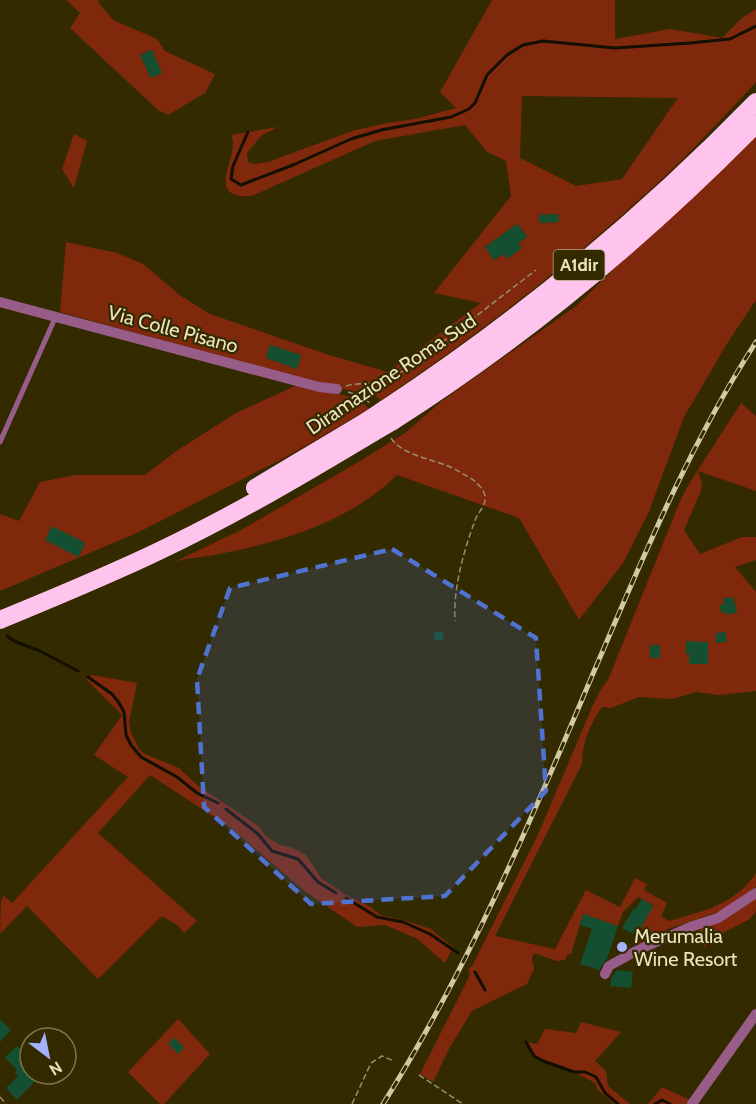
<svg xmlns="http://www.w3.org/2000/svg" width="756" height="1104" font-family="Cabin,sans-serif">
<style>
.green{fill:#80280b;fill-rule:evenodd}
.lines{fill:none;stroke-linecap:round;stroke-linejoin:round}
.stream{stroke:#130f01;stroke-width:3}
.building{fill:#144f31}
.path{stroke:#978f68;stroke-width:1.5;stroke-dasharray:6 3;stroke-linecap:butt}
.lane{stroke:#975c88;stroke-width:5}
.street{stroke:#975c88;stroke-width:10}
.highway{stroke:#fec4ed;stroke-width:18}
.rail-casing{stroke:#d1c9a3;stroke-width:5}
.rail{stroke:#332a00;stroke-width:3;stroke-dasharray:9;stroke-linecap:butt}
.highway-bridge{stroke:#fec4ed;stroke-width:18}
.marked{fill:#5073d2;fill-opacity:0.2;stroke:#5073d2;stroke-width:4.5;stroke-dasharray:12 8;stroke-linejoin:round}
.poi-dot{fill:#a6b1fc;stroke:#332a00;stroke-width:2}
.labels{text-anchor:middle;stroke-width:4.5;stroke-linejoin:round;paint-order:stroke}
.shield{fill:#332a00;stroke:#b4ac85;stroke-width:1.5}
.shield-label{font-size:18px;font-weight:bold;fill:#ebe3be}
.street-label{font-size:20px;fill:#ebe3be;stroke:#332a00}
.poi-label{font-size:20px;fill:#ebe3be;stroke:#332a00;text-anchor:start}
</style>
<rect width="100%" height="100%" fill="#332a00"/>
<!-- green -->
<g class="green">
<path d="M66,0H99L98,2L113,20L157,39L165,51L215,74L205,93L168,115L158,110L70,28L80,13ZM151,50L162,73L151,78L140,55Z"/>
<path d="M492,0H615V39L670,29L722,38L742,18L756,9V82C719,122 681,163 640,199C559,272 472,339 381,400L374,395L333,387L60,312L66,242L117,253L143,264L181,296L210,314L329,355L388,372L481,303L434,293L511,196L506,161L487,152L465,125L375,141L252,196C201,200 242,153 231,135L278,127L262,135L247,153L248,162L254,164L268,162L352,131L387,123L415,119L456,108L440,92ZM522,96L677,98V99L622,179L576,186L520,158ZM558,214V222L539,223V215ZM517,224L527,236L518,243L522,248L507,259L503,254L494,260L485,247ZM270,345L301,355L297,368L266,358Z"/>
<path d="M756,131V300L728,342L684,417L648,514L623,563L579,620L519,518L397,475C352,520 285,541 224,553C207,557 191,557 174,562L241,530L360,461L405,433L442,401L576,306Z"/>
<path d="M74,134L87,141L74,188L62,169Z"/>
<path d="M297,385L352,397L359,399L369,409L286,457L139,532L0,591V514L19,521L40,482L75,475H145L178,450L236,413ZM52,527L85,543L79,556L45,540Z"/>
<path d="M741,403L756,416V491L698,471L702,484L701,491L684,530L700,554L742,537H756V560L735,567L756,592V691L719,695L696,692L672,699L639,697L611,708L602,707C590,725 582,742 582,764L495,936L555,949L586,890L620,907L635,878L647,884L644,890L667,903L661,916L669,921C703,911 735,905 756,873V887L724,910L668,929L637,947L636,941L646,932L641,928L653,905L638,897L623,912L618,926L583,914L571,954H568L565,960L557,961L534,953L532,959L534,969L527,984L472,1011L450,1047L433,1082L420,1074L470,975L468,970L472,966L536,839L593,705L601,689L608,680L680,501L687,487ZM733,597L737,612L727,615L726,612L722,613L720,606L724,604L723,599Z"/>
<path d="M92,675L137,683L129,722L131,733L139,749L145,754L179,768L197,785L258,826L267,837L280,845L290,847L306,855L321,878L344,894L371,907L380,915L403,920L431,929L453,947L445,963L416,938L385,925L357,927L302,889L231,828L150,775L98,833L197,921L184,933L177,925L162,916L98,979L27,906L0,934L1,900L4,896L12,903L128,777L94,755L122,715L86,679Z"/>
<path d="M756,896V911L750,919L715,937L705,947L691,934L716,922Z"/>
<path d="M178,1019L210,1054L164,1104H160L128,1072Z"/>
<path d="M581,1022L621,1032L595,1061L606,1071L608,1086L630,1104H614L598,1090L595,1083L565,1067L534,1056L526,1042L537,1044L545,1029L576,1033Z"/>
<path d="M662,1087L690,1100L687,1104H648Z"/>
</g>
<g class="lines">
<!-- stream -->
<g class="stream">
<path d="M248,132L233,166L231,179L241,185L293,165L351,139L381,130L451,117L469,109L475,103L487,75L507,55L523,45L543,41L615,48L690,43L730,39L756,26"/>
<path d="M7,636L14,641L40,651L78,671"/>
<path d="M88,677L112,694L119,703L124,712L126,735L131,745L141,757L177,777L197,793L218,803"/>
<path d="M226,809L258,834L272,851L298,859L318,882L336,893"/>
<path d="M346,898L377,917L403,922L430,934L458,953"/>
<path d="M475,972L485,990"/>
<path d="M526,1042L534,1056L543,1061L574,1072H585L596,1077L605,1093L618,1104"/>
<path d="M655,1104L662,1100L670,1104"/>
</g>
</g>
<!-- building -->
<g class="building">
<path d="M152,50L162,73L151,78L140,55Z"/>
<path d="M558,214L559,222L539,223V215Z"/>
<path d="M517,224L527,237L518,243L522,248L507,259L503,254L494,260L485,247Z"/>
<path d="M270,345L301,355L297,369L266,358Z"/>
<path d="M52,526L85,543L78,557L45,540Z"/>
<path d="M733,597L737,612L726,615V612L721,613L720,605L724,604L723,599Z"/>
<path d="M435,631L444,633L442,641L433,639Z"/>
<path d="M726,632V642L716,643V633Z"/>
<path d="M686,641L708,642V664H689V654H686Z"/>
<rect x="650" y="645" width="10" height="13"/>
<path d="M642,899L653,906L641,928L638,926L633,934L622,928L634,908L636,909Z"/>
<path d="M583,914L618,926L607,959L599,970L580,964L592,929L580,925Z"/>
<path d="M617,970L633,972L631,988L610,986L611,979Z"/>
<path d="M0,1019L11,1030L0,1042Z"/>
<path d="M175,1038L184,1048L178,1054L168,1043Z"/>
<path d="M17,1046L22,1051L18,1055L30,1067V1074H34L38,1078L17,1100L6,1088L18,1076L15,1073L17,1070L5,1057Z"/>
</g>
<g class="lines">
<!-- path -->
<g class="path">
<path d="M346,386C356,383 365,384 375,383C388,381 399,373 410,367L536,270"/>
<path d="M348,392L358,395L370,403"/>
<path d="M391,438C401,454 430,459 448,466C456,469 464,475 472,479C477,483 485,490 485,497C486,506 479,511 476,518C464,549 453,588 455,621"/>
<path d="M419,1075L463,1104"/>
<path d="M0,1097L6,1104"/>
<path d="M352,1104L371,1063L382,1056L394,1061"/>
</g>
<!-- lane -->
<path class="lane" d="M0,442L56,316"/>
<!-- street -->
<g class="street">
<path d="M0,302L319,387L337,389"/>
<path d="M605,974L609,966L636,951L690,927L718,918L756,893"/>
<path d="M692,1104L756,1014"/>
</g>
<!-- highway -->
<g class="highway">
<path d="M385,409C519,321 644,217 756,102"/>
<path d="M393,421C525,337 647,235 756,124"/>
<path d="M255,488L367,421"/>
<path d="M0,620C53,598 107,576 159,551C233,516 304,474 374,432"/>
</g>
<!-- rail casing -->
<g class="rail-casing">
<path id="rail" d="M383,1104C468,969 530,823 592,676C641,562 688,447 756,342"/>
</g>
<!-- rail -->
<use href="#rail" class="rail"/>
<!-- highway-bridge -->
<g class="highway-bridge">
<path d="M367,421L385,409"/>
<path d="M374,432L393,421"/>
</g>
</g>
<!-- marked area -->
<path class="marked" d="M392,549L536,638L546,791L445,896L311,904L204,807L197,679L230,588Z"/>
<!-- markers -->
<circle class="poi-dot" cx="622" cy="947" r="6"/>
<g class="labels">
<!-- shield labels -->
<rect class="shield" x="553.5" y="250" width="51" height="30" rx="4.5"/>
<g class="shield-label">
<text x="579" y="271">A1dir</text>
</g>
<!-- street labels -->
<g class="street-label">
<text transform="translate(173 329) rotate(15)" y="7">Via Colle Pisano</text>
<text transform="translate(391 374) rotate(-34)" y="7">Diramazione Roma Sud</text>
</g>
<!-- poi labels -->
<g class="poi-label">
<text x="634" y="943">Merumalia<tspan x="634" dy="23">Wine Resort</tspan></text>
</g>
</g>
<!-- north arrow -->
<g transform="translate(48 1056) rotate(148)"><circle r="28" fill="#332a00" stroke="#7d744c" stroke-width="1.5"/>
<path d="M0-4.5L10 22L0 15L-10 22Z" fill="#a6b1fc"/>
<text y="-9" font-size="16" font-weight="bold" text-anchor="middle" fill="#ebe3be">N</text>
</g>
</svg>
